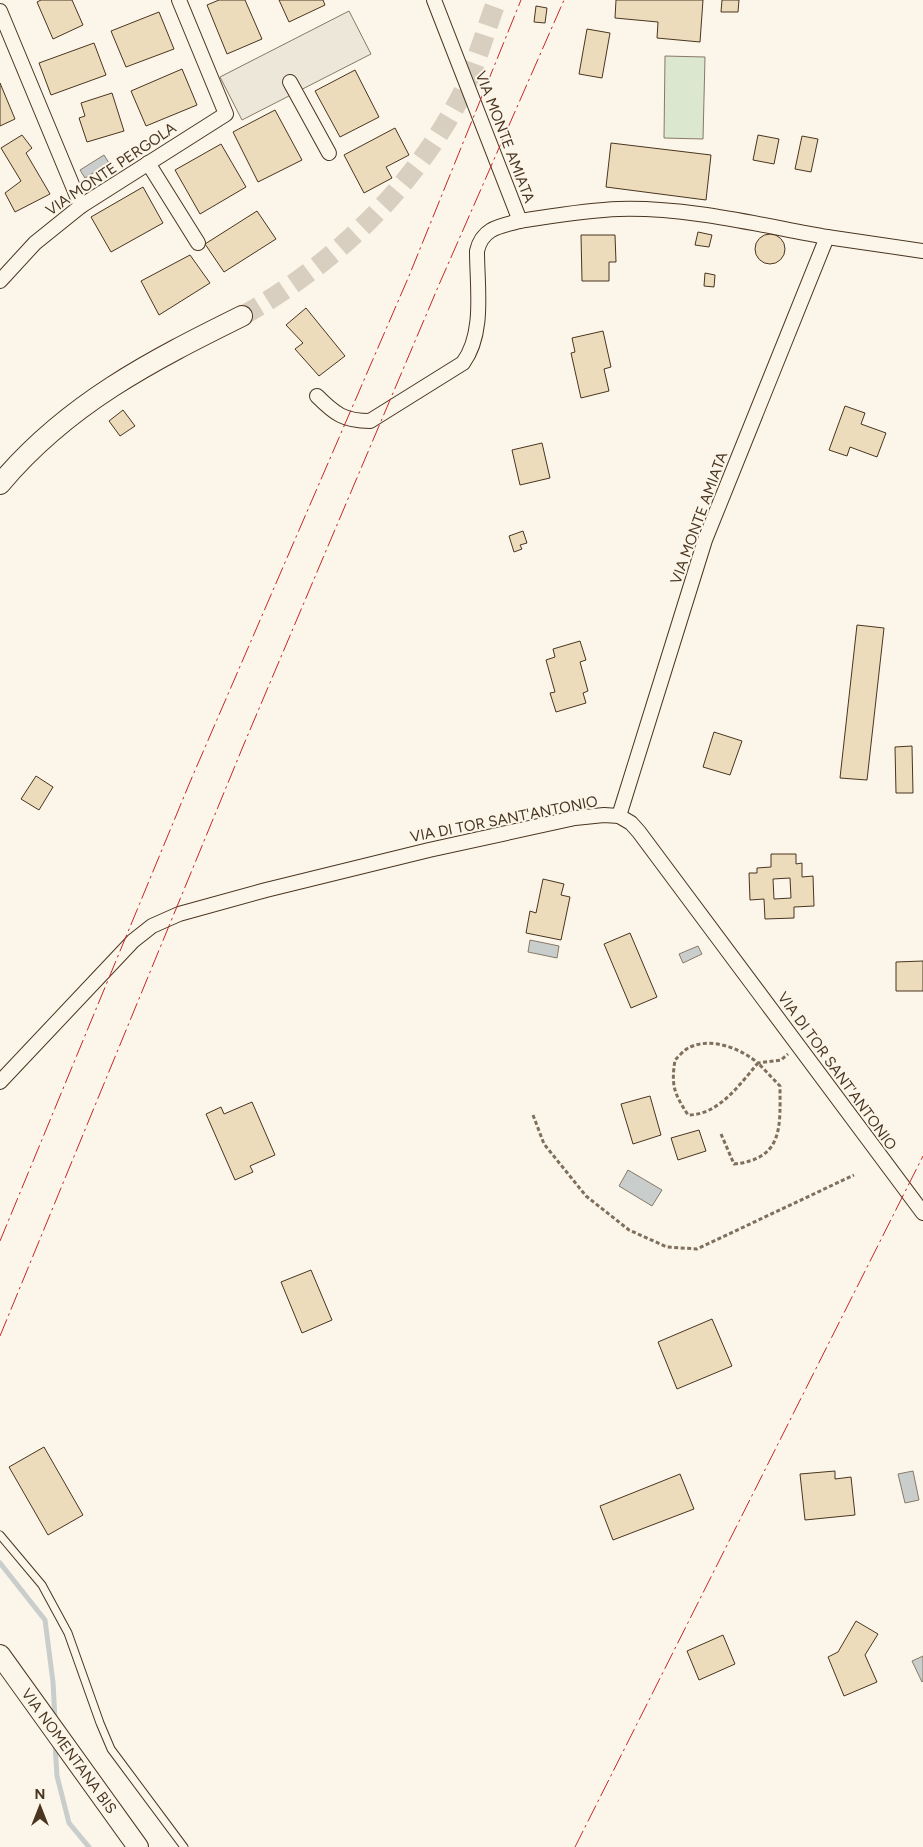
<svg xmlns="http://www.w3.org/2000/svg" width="923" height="1847" font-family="Figtree,sans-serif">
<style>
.green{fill:#dce7d0;stroke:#887966}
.parking{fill:#ede7d9;stroke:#887966}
.water{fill:#c9cecd;stroke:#887966}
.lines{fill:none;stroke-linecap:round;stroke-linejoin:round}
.stream{stroke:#c9cecd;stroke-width:5}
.building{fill:#ecdcbc;stroke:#4a3520;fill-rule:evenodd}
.secondary-tunnel{stroke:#d8cfc1;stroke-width:20;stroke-dasharray:20 10;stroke-linecap:butt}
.service-casing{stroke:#4a3520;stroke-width:9}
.minor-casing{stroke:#4a3520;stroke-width:16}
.secondary-casing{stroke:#4a3520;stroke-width:22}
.path{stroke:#7f6f5c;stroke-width:3;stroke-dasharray:4 2.5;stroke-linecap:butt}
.service{stroke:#fbf6e9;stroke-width:7}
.minor{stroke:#fbf6e9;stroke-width:14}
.secondary{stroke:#fbf6e9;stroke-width:20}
.power{stroke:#c62828;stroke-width:1;stroke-dasharray:18 4 2.5 4;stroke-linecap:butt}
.labels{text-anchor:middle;stroke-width:4;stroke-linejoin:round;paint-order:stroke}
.street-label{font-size:15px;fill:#4a3520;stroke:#fbf6e9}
</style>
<rect width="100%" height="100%" fill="#fbf6e9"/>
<!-- green -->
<path class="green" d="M665,56L705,57L703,139L664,138Z"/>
<!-- parking -->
<path class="parking" d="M349,11L371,54L242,120L220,77Z"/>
<!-- water -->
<g class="water">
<path d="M104,155L109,163L85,178L80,170Z"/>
<path d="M530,940L559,946L557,958L528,952Z"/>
<path d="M698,946L702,954L683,963L679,954Z"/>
<path d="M628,1170L662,1190L652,1206L619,1186Z"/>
<path d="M913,1471L919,1500L905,1503L898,1474Z"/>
<path d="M923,1656V1681L922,1682L912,1661Z"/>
</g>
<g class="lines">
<!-- stream -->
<g class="stream">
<path d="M0,1563L45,1620L53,1682L55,1720"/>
<path d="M55,1744L57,1776L69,1823L89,1847"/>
</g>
</g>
<!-- building -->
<g class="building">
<path d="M41,0H72L83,25L53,39L37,2Z"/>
<path d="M219,0H245L262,39L227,54L207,5Z"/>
<path d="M279,0H323L325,5L289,22Z"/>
<path d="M616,0H703L700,42L657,38L658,22L615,18Z"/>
<path d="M722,0H739L738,12H721Z"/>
<path d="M536,6L547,8L545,23L534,22Z"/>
<path d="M159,12L174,49L126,67L111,31Z"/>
<path d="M587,29L610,33L602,78L579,74Z"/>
<path d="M94,43L106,75L51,95L39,63Z"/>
<path d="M182,69L197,105L146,126L131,91Z"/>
<path d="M355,70L379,117L340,137L315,91Z"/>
<path d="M0,83L15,119L0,126Z"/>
<path d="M112,93L124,131L87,142L79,118L85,116L81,103Z"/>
<path d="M275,110L302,160L258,182L233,132Z"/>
<path d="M395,128L409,155L386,167L392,178L364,193L344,155Z"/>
<path d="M22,135L32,148L26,153L50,194L15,212L5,193L21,181L1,148Z"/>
<path d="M758,135L779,139L774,164L753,160Z"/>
<path d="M802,136L818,139L811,172L795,169Z"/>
<path d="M611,143L711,155L706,200L606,187Z"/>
<path d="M221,144L246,187L200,214L175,170Z"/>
<path d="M143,187L163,223L111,252L91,217Z"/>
<path d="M257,211L276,239L224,272L205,244Z"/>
<path d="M698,232L712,235L709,247L695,245Z"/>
<circle cx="770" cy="249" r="15"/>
<path d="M581,235H615L616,262H609V281H582Z"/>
<path d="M190,255L210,283L159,315L141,281Z"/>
<path d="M705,273L715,275L714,287L704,286Z"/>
<path d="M306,308L345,356L319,376L295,349L303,343L286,325Z"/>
<path d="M603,331L611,367L604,369L609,391L581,398L571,353L575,352L572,338Z"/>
<path d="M845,406L865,413L861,424L886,433L877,457L850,447L847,456L829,450Z"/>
<path d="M123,410L135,426L120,436L109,421Z"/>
<path d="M542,443L550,478L520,485L512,450Z"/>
<path d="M523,531L527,543L520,545L522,549L514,552L509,536Z"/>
<path d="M857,625L884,628L867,780L840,778Z"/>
<path d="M580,641L586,660L580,662L588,691L583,693L586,703L556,712L550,693L555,692L546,660L555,657L553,649Z"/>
<path d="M714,732L742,741L730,775L703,767Z"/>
<path d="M912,746L913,793H896L895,747Z"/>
<path d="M36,776L53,787L39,810L21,799Z"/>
<path d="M771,854H796V864L802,863V877L813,876L814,906L794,907V918L765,919L764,899L750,900L749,873H757V868L771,867ZM790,878L791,898L774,899L773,879Z"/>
<path d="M543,879L564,884L561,895L570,897L561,940L526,933L530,911L536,913Z"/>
<path d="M630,933L657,997L631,1008L604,944Z"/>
<path d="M923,961V991H896V962Z"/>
<path d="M650,1096L661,1135L633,1144L621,1104Z"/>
<path d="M252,1102L275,1155L250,1166L253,1172L235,1180L206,1114L221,1107L224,1114Z"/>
<path d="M699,1130L706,1151L678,1160L671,1138Z"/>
<path d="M311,1270L332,1320L302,1333L281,1282Z"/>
<path d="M712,1319L732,1366L677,1389L658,1342Z"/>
<path d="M44,1447L83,1515L48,1535L9,1467Z"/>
<path d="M835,1471V1479L851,1477L855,1515L805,1520L800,1474Z"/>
<path d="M680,1474L694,1509L613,1540L600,1506Z"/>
<path d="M856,1621L878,1634L865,1655L877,1682L844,1696L828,1657L838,1652Z"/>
<path d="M723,1635L735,1664L699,1680L687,1651Z"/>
</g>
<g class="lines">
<!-- secondary-tunnel -->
<path class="secondary-tunnel" d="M242,316C333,265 413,189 461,96C476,66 485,31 497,0"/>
<!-- service casing -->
<g class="service-casing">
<path id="service" d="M0,1535L42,1585L68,1633L100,1723L111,1749L184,1847"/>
</g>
<!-- minor casing -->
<g class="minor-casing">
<g id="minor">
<path d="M434,0L520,221C553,216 586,210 619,209C688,207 759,225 827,237L705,540L619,816"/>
<path d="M0,11L81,206"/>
<path d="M290,82L329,153"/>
<path d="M148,163L198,243"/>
<path d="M827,237L923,251"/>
<path d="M0,281L35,243L81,206L226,114L179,0"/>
<path d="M317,396C335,414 344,421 370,421L463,363C485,333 477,287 477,251C482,228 500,226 520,221"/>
<path d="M0,1082L133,941L152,926L179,914L266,890L429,850L575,818L604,815L619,816L631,823L639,832L923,1213"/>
</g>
</g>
<!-- secondary casing -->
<g class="secondary-casing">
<g id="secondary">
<path d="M0,484C67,404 151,361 242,316"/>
<path d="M0,1655L138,1847"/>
</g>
</g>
<!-- path -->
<g class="path">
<path d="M533,1115L544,1144L586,1196L629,1230L667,1247L697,1249L854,1175"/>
<path d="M721,1134L734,1164C784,1159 780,1126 780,1086L758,1063C740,1084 719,1115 688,1115C674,1093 671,1086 675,1060C679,1056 685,1049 690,1047C713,1037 741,1049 758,1063L781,1060L788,1054"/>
</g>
<!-- service -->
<use href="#service" class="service"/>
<!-- minor -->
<use href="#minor" class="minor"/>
<!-- secondary -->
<use href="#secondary" class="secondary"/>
<!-- power -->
<g class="power">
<path d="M0,1241L190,782L409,276L521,0"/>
<path d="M0,1336L244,744L438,287L564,0"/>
<path d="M575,1847L923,1156"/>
</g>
</g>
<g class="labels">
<!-- street labels -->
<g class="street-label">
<text transform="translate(505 137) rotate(69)" y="5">VIA MONTE AMIATA</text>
<text transform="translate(111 169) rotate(-34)" y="5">VIA MONTE PERGOLA</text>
<text transform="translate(699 518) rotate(-70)" y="5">VIA MONTE AMIATA</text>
<text transform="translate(504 819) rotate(-11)" y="5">VIA DI TOR SANT'ANTONIO</text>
<text transform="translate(837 1071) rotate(54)" y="5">VIA DI TOR SANT'ANTONIO</text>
<text transform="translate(69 1751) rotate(54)" y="5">VIA NOMENTANA BIS</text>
</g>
</g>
<!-- north arrow -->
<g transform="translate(40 1807)" stroke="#fbf6e9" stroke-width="4" paint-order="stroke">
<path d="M0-4L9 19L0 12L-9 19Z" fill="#4a3520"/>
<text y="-8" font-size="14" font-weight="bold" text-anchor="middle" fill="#4a3520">N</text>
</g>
</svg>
